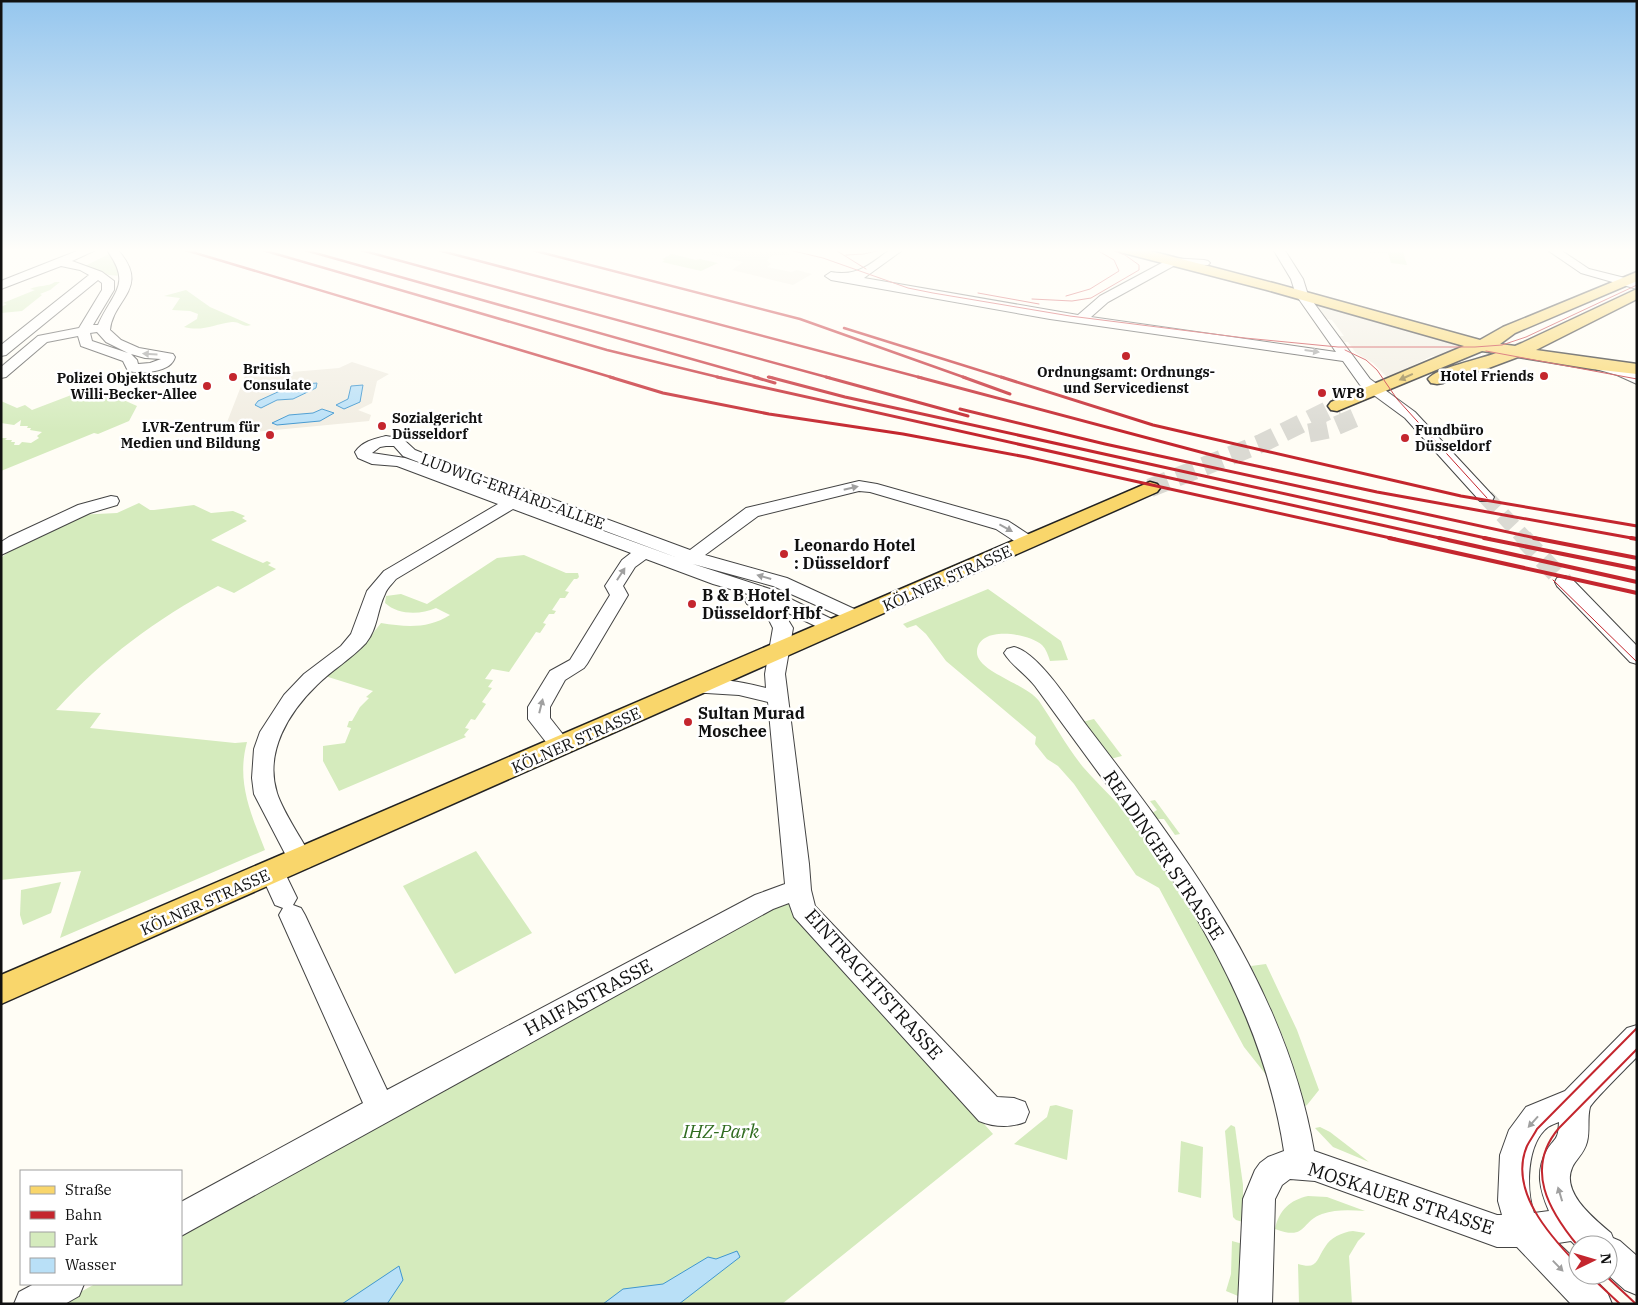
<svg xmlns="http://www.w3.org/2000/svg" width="1638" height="1305" font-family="'IBM Plex Serif',serif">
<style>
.green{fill:#d5ebbd}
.plaza{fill:#f1ede2;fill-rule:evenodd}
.water{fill:#b9e0f7;stroke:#3f96cf}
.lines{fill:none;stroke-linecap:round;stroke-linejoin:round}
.minor-tunnel-far1{stroke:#dbdad3;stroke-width:16;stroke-dasharray:16 8;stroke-linecap:butt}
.minor-tunnel{stroke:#dbdad3;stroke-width:19;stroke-dasharray:19 10;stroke-linecap:butt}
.major-tunnel{stroke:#dbdad3;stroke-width:19;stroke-dasharray:19 10;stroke-linecap:butt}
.minor-casing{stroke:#444;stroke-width:2}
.major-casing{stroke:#222;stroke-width:3}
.minor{fill:#fff;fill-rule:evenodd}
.major{fill:#f9d66b;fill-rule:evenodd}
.tram-far1{stroke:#c4262e;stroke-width:1}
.tram{stroke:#c4262e;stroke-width:2}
.rail-far2{stroke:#c4262e;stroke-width:2.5}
.rail-far1{stroke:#c4262e;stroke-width:3}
.rail{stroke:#c4262e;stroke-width:4}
.oneway{fill:#a0a0a0}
.oneway2{fill:#917d42}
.poi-dot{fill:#c4262e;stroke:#fff;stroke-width:2}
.labels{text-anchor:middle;stroke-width:5;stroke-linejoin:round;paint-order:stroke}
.far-poi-label{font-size:14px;font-weight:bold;fill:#111;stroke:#fff;text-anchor:start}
.street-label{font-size:16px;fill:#111;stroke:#fff}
.poi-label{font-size:16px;font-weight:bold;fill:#111;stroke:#fff;text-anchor:start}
.near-street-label{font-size:19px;fill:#111;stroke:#fff}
.near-park-label{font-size:19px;font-style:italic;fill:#2f6b1f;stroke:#fff}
</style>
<rect width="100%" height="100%" fill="#fffdf5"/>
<!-- green -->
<g class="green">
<path d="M1365,249H1387L1388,251L1403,252L1407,265L1391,263L1388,253L1366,252Z"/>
<path d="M109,254L118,263L121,276L109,275L85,266Z"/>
<path d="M672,254L696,260L700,259L718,263L701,271L662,262L665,260L662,259Z"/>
<path d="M55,282H60L50,290L40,294L42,295L22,311L1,313V307L7,304L3,303L35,290L30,289C38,285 48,287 55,282Z"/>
<path d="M186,290L210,307L251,325C244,328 239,321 232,322C214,324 203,332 184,327L197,319L198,314L190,311L172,310L180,298L164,296Z"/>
<path d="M87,389L115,400L119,398L137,406L129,421L98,434L94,433L1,471V438H7L5,440H12L11,442H15L14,445H19L22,442L31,443L39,438L37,436L42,432L30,430L31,428H27L28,426H20L21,420L14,425L1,423V401L17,408L25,405L32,410Z"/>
<path d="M139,503L150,510H154L194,505L211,513L233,511L245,516L242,518L247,521L211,540L263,563L267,561L271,563L268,565L276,569L234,593L218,586C155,620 105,657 56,710L101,713L90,728L235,743L247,742C236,782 251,814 265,850L60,938L81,871L1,880V558L18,544L76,515L117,513Z"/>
<path d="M524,555L566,573H578L579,577L577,579H574L565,591L569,592L565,598H560L552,610L556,611L554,614H549L543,623L546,624L540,633L536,632L509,672L492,669L485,679L493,680L488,687L492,688L482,702L486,704L475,720L471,719L465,728L469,729L464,735L466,737L339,791L323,761V746L345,743L351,728L347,727L349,721H352L360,707L369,698L366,697L373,691L325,676L359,651L381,623C406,627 428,629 450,615L436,608C420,615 398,615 385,603L386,596L401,594L427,604L497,558Z"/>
<path d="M988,589L1061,641L1068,660L1050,661C1048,655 1046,649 1042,645C1028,633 979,625 977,651C975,671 1025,683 1039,701C1054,723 1066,746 1083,767C1094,780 1107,792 1119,805C1135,823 1149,843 1162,862C1193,907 1221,954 1243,1003C1254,1028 1262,1055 1271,1081L1244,1047L1159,888L1136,875L1074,784L1058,766L1047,759L1035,744L1036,737L946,661L926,634L916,625L907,628L903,624Z"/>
<path d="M1094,719L1122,756L1110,759L1082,722Z"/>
<path d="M1155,800L1180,834L1175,835L1164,819H1156L1152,813L1157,810L1150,801Z"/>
<path d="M476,851L532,933L455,974L403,886Z"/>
<path d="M61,882L51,913L23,925L20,915L21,890Z"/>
<path d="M784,898L993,1134L782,1304H59L95,1284H181V1235Z"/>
<path d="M1266,964L1297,1030L1319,1090L1307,1105L1305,1106L1283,1037L1251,966Z"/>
<path d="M1056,1105L1073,1110L1067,1160L1014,1144L1047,1117L1050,1106Z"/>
<path d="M1231,1125L1235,1127L1243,1185V1222L1236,1220L1233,1217L1225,1131Z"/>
<path d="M1320,1127L1330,1132L1369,1162L1333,1147L1315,1128Z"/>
<path d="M1181,1141L1203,1147L1201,1198L1178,1192Z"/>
<path d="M1308,1196L1327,1197L1365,1211C1351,1210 1336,1209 1322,1214C1300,1222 1307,1241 1275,1229C1279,1210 1290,1200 1308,1196Z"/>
<path d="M1353,1231L1365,1233V1234L1358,1241L1349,1256L1352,1304H1299L1298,1264C1318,1270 1316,1260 1325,1247C1330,1238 1342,1232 1353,1231Z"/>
<path d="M1232,1241L1243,1244L1241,1295L1238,1296L1226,1291L1231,1274Z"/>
</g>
<!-- plaza -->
<g class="plaza">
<path d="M690,249H773L792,254L771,256L767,260L771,264L767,267L791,272L797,270L812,274L793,285L732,270L743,262Z"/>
<path d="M1313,303L1464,345L1437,357L1432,356L1388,378L1373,363L1356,353L1348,342H1340L1335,336H1344L1332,320L1323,318Z"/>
<path d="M352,362L389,374L377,381L372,403L358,410L371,415L369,421L222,435L245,376L339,368ZM293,385L316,388L293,399L277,400Z"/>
</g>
<!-- water -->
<g class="water">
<path d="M317,383L316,388L293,399L277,400L261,408L255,405L258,401L293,385Z"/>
<path d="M363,385L360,402L344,409L336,405L348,399L351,386Z"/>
<path d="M322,409L334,413L320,421L277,425L272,423L289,415L313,413Z"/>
<path d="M737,1251L740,1257L679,1304H603L623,1289L663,1284L708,1257L716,1259Z"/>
<path d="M399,1266L403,1280L387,1304H342Z"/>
</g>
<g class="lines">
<!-- minor-tunnel-far1 -->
<path class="minor-tunnel-far1" d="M1486,497L1525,539"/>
<!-- minor-tunnel -->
<path class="minor-tunnel" d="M1523,538L1564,582"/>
<!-- major-tunnel -->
<g class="major-tunnel">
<path d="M1309,433L1329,429L1359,416"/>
<path d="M1150,488L1262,443L1337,406"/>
</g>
<!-- minor casing -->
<g class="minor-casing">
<g id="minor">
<path d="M82,249H98L72,261L102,272L114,281V290L93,325H98C113,291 133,285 106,249H117C152,288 113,298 110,330L121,340L139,348L173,354L175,357C171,373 141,374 128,371L123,361L81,346L78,336L47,342L6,377L1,378V367L38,336L79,328L102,290V283L98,280L6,355L1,356V345L89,275L80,270L61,266L1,289V281ZM97,332L106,342L128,353L92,341L90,333ZM131,354L145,358L161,359L150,363L138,364L137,360Z"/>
<path d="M891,249H904L864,278L1078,315L1100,296L1171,258L1204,260L1208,261L1210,263L1208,265L1177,264L1108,302L1091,317L1336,352L1296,295L1291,279L1273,249H1284L1303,279L1308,295L1370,379L1415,412L1494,497L1492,501H1480L1405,418L1360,385L1343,361L1050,319L831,280L825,276L831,272C858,277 870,264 891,249Z"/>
<path d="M1546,249H1559L1589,269L1637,281V289L1581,273Z"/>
<path d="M1597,361L1627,369L1637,374V384L1617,375L1592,368L1590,365L1592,362Z"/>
<path d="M386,436L403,439L415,450L491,480L528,490L690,550L746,508L859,481L877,484L1008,521L1034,538L1037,542L1034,546L1028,547L1022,546L996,529L870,492L859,491L758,516L705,555L787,578L863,613L866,617L863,621L856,623L773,586L693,564L770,589L840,623L843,627L840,631L833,633L826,631L782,610L793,628L785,674L809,864L811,890L815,906L997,1097L1014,1098L1025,1102L1029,1112L1025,1122C1010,1128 994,1127 979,1121L794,917L789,903L773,909L181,1236V1202L363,1103L279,915L283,908L275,905L260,872L263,865L272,863L281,865L297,898L293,905L301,908L305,915L387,1090L755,895L785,884L768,702L739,695L690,692L687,687L690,682C714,676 742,682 766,688L765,674L773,628L767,616L747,604L745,600L751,595L713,584L646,559L635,567L623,586L628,595L587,664L584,668L565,680L550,707V718L572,746L569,751L561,753L553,751L528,719V707L550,671L570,660L610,595L605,586L622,560L631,553L513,509L396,579C393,583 387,588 385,594C377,610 378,628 366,643C351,659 332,670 317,685C289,712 264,752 277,793C283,812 303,841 313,860L310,867L301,869L292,867L254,794L252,778L254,749L260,732L284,695L304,674L341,646L351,634L367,591L384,571L498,504L397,466L372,464L358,458L355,452C363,441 374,439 386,436ZM386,446H394L403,456L434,468L405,458L372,453L380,447ZM525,501L678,558L524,502Z"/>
<path d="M111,496L117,497L119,501L117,505L90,513L1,555V542L9,537L78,505Z"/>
<path d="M1564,576L1571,578L1637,646V664L1630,662L1557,586L1555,582L1557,578Z"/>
<path d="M1014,647C1039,653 1071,705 1087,726C1186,855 1286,987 1314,1151L1497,1215H1502L1498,1201L1500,1155L1509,1130L1526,1107L1565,1091L1627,1028L1637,1025V1057C1629,1065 1593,1101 1590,1107C1587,1118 1590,1131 1587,1142C1584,1154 1575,1160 1572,1168C1561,1193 1595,1219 1611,1233L1613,1238L1620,1241L1637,1256V1295L1625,1290L1608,1275V1245H1578V1248L1571,1241L1558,1243L1578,1262V1275H1590L1607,1292L1612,1304H1571L1517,1247H1497L1315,1181L1290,1179L1282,1185L1275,1199L1272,1304H1238L1243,1199L1255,1170L1260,1163L1268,1157L1284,1151C1256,968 1140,832 1035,686C1026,674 1012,666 1004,653L1007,649ZM1559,1122C1558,1141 1556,1136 1547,1150C1535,1172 1540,1190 1549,1211L1534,1213C1526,1190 1526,1144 1548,1127C1551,1125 1556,1123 1559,1122Z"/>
<path d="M34,1284H84L79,1296L65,1304H14L19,1292Z"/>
</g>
</g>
<!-- major casing -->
<g class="major-casing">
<g id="major">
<path d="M1118,249H1143L1277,284L1480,340L1503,327L1637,272V281L1515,333L1500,344L1515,346L1522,343L1637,289V299L1536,350L1637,364V374L1592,369L1518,357L1486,369L1455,377L1443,383L1437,384L1431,383L1428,379C1436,368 1481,359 1496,353L1482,351L1337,411L1331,410L1328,406L1331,402L1464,346L1267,290L1120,252Z"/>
<path d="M1150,482L1157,484L1160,488L1157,492L1,1004V975Z"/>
</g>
</g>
<!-- minor -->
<use href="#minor" class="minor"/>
<!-- major -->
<use href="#major" class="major"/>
<!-- tram-far1 -->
<g class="tram-far1">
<path d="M785,249L823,258L908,288L933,293L1070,316L1245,338L1338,347H1475L1502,345L1526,337L1637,285"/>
<path d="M834,249L866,269"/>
<path d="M846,255L864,254L885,249"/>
<path d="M978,293L1039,304"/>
<path d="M1066,296L1090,289L1119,271L1114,260L1095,249"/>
<path d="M1032,299L1072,301L1091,298L1139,270V265L1125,255L1109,249"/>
<path d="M1345,350L1366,360L1377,370L1397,399L1487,498"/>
<path d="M1486,351L1637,379"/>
<path d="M1553,580L1637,662"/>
</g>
<!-- tram -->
<g class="tram">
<path d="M1578,1246C1549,1211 1524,1169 1559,1128L1637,1049"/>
<path d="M1578,1265C1550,1236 1508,1190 1527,1146C1530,1140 1534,1135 1537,1129L1637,1028"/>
<path d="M1589,1275L1620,1304"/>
<path d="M1605,1275L1636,1304"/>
</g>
<!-- rail-far2 -->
<g class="rail-far2">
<path d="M182,249L614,378"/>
<path d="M259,249L607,350L722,378"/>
<path d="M301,249L759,378"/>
<path d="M357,249L830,378"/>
<path d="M434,249L922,378"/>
<path d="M528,249L800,319L966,378"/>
<path d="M844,328L1004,378"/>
<path d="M768,377L773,378"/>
</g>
<!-- rail-far1 -->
<g class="rail-far1">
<path d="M610,377L663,393L769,414L903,434L1026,457L1395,539"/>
<path d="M717,377L1444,539"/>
<path d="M754,377L775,383"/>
<path d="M769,377L845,397L1490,539"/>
<path d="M826,377L968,416"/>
<path d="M918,377L1238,462L1377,492L1637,539"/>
<path d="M963,377L1010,394"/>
<path d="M1001,377L1153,425L1461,496L1637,526"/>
<path d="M960,409L1105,444L1540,539"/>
</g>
<!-- rail -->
<g class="rail">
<path d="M1389,538L1637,593"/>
<path d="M1439,538L1637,582"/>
<path d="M1484,538L1637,569"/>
<path d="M1534,538L1637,558"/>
<path d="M1631,538L1637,539"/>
</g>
</g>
<!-- one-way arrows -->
<defs><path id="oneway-solid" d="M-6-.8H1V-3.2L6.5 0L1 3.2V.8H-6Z" transform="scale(1.25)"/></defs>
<g class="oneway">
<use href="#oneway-solid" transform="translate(1312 351) rotate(8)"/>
<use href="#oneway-solid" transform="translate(150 354) rotate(-177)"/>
<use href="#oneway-solid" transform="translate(851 488) rotate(-13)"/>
<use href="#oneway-solid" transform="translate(1006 528) rotate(29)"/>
<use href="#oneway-solid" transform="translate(621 574) rotate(-57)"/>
<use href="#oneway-solid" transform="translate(764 577) rotate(-164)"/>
<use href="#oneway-solid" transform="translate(541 706) rotate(-76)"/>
<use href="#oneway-solid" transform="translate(1533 1122) rotate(132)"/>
<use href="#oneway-solid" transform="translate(1560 1194) rotate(-107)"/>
<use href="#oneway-solid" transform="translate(1558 1266) rotate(46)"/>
</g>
<use class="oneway2" href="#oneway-solid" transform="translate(1406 377) rotate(156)"/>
<!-- sky -->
<linearGradient id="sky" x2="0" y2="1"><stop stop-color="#95c6ee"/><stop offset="0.58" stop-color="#fffefa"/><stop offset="1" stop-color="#fffefa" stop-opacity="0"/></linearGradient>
<rect width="1638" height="432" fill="url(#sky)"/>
<!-- markers -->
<g class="poi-dot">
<circle cx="1126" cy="356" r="5"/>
<circle cx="1544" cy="376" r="5"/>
<circle cx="233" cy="377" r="5"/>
<circle cx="207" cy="386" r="5"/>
<circle cx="1322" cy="393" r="5"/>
<circle cx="382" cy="426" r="5"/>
<circle cx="270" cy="435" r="5"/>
<circle cx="1405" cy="438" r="5"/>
<circle cx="784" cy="554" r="5"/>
<circle cx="692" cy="604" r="5"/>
<circle cx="688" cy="722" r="5"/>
</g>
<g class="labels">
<!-- far-poi labels -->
<g class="far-poi-label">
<text x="243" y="374">British<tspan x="243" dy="16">Consulate</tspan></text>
<text x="1126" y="377" text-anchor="middle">Ordnungsamt: Ordnungs-<tspan x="1126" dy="16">und Servicedienst</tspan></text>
<text x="1534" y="381" text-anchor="end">Hotel Friends</text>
<text x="197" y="383" text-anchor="end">Polizei Objektschutz<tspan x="197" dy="16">Willi-Becker-Allee</tspan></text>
<text x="1332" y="398">WP8</text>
<text x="392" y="423">Sozialgericht<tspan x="392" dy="16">Düsseldorf</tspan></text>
<text x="260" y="432" text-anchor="end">LVR-Zentrum für<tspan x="260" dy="16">Medien und Bildung</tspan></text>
<text x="1415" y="435">Fundbüro<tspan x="1415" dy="16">Düsseldorf</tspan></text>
</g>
<!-- street labels -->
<g class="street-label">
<text transform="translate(513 491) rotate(20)" y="6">LUDWIG-ERHARD-ALLEE</text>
<text transform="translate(947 578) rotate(-24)" y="6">KÖLNER STRASSE</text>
<text transform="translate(576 740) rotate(-24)" y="6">KÖLNER STRASSE</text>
<text transform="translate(205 902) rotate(-24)" y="6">KÖLNER STRASSE</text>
</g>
<!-- poi labels -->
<g class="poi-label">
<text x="794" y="551">Leonardo Hotel<tspan x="794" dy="18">: Düsseldorf</tspan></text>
<text x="702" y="601">B &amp; B Hotel<tspan x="702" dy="18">Düsseldorf Hbf</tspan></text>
<text x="698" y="719">Sultan Murad<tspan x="698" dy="18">Moschee</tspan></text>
</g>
<!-- near-street labels -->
<g class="near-street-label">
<text transform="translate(1164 855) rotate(56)" y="7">READINGER STRASSE</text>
<text transform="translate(874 984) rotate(48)" y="7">EINTRACHTSTRASSE</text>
<text transform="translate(588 997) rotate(-28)" y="7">HAIFASTRASSE</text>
<text transform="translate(1401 1198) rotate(18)" y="7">MOSKAUER STRASSE</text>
</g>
<!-- near-park labels -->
<g class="near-park-label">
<text x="721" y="1138">IHZ-Park</text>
</g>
</g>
<!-- border -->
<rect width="1638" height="1305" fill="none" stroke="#111111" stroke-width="5"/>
<!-- legend -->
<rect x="20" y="1170" width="162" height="115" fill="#ffffff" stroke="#a0a0a0"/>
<rect x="30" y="1186" width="25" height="8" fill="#f9d66b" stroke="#a0a0a0"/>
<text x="65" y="1195" font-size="15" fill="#111111">Straße</text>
<rect x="30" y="1211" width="25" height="8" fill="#c4262e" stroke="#a0a0a0"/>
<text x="65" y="1220" font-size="15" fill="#111111">Bahn</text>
<rect x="30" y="1232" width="25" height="15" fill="#d5ebbd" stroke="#a0a0a0"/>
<text x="65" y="1245" font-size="15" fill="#111111">Park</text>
<rect x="30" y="1258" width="25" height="15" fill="#b9e0f7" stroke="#a0a0a0"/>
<text x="65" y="1270" font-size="15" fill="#111111">Wasser</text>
<!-- north arrow -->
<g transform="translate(1593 1260) rotate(85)"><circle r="24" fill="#ffffff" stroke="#a0a0a0"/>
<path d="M0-4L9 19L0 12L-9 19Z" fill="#c4262e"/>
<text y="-8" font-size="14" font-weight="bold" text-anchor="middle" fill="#111111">N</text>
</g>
</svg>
